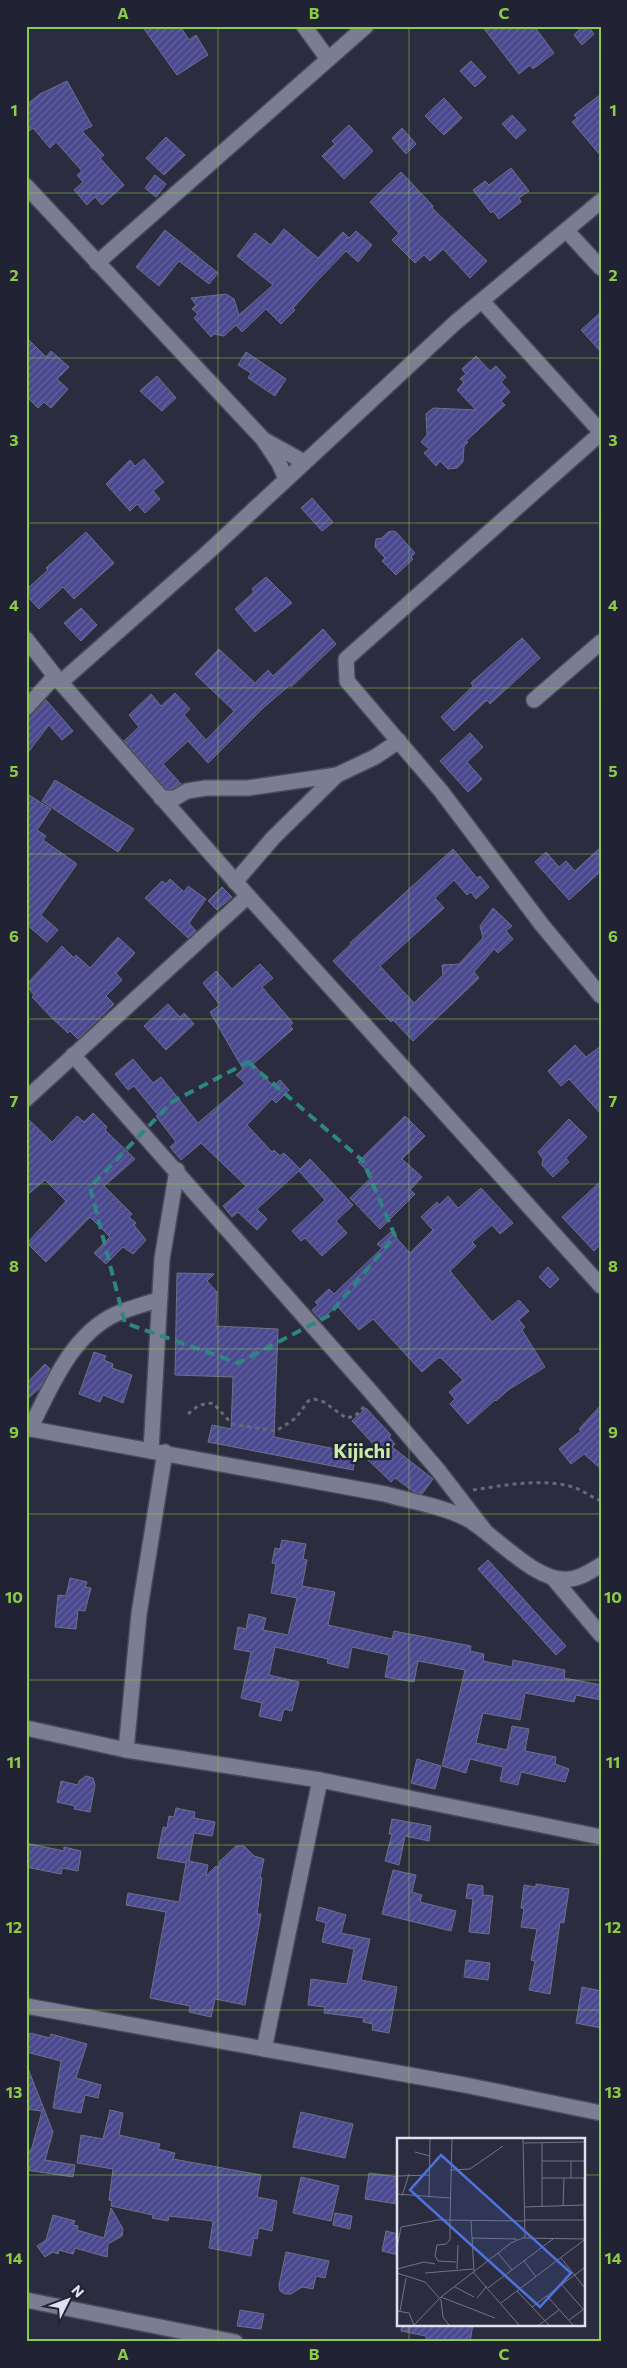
<svg xmlns="http://www.w3.org/2000/svg" width="627" height="2368" font-family="Commissioner,sans-serif">
<style>
.building{fill:url(#building-hatch);stroke:#6e7086}
.lines{fill:none;stroke-linecap:round;stroke-linejoin:round}
.minor-casing{stroke:#484959;stroke-width:18}
.path{stroke:#676879;stroke-width:3;stroke-dasharray:4 4;stroke-linecap:butt}
.minor{stroke:#7b7d93;stroke-width:15}
.marked{fill:none;stroke:#2e8681;stroke-width:4;stroke-dasharray:10 6;stroke-linejoin:round}
.grid{fill:none;stroke:#8bce46;stroke-width:1;stroke-opacity:0.55}
.labels{text-anchor:middle;stroke-width:4.5;stroke-linejoin:round;paint-order:stroke}
.district-label{font-size:20px;font-weight:bold;fill:#c6eca7;stroke:#212234}
.inset-road{fill:none;stroke:#737485;stroke-width:1}
.view{fill:#4e73de;fill-opacity:0.15;stroke:#4e73de;stroke-width:2.5}
.inset-edge{fill:none;stroke:#e0e1ee;stroke-width:2.5}
.neatline{fill:none;stroke:#8bce46;stroke-width:2}
.grid-label{font-size:16px;text-anchor:middle;font-weight:bold;fill:#8bce46}
</style>
<defs>
<pattern id="building-hatch" width="6" height="6" patternUnits="userSpaceOnUse" patternTransform="scale(1.25)"><rect width="6" height="6" fill="#4a498f"/><path d="M-1 1l2-2M0 6l6-6M5 7l2-2" fill="none" stroke="#64639f"/></pattern>
</defs>
<rect width="100%" height="100%" fill="#2b2c3f"/>
<!-- building -->
<g class="building">
<path d="M142,26H180L189,40L196,35L208,55L177,75Z"/>
<path d="M482,26H534L554,53L533,69L530,65L519,74Z"/>
<path d="M583,26H588L594,34L582,45L574,35Z"/>
<path d="M471,61L486,77L475,87L460,71Z"/>
<path d="M67,81L92,126L82,131L104,155L100,158L124,185L102,205L95,197L87,205L74,190L83,182L77,175L82,171L56,142L50,148L33,128L26,133V105L40,94Z"/>
<path d="M601,94V156L572,122L577,118L574,115Z"/>
<path d="M444,98L462,118L444,135L425,116Z"/>
<path d="M512,115L526,130L516,139L502,124Z"/>
<path d="M349,125L373,151L344,179L322,156L335,144L332,141Z"/>
<path d="M402,128L416,144L406,154L392,138Z"/>
<path d="M166,137L185,155L164,175L146,158Z"/>
<path d="M511,168L529,191L519,198L521,202L499,219L493,211L491,213L473,190L485,181L489,185Z"/>
<path d="M401,172L433,206L432,208L487,261L470,278L443,249L430,261L424,255L415,263L392,240L399,233L370,202Z"/>
<path d="M155,175L166,184L156,197L145,188Z"/>
<path d="M284,229L318,258L343,232L349,238L356,231L372,245L358,262L346,251L318,280L293,308L295,310L281,324L266,309L242,332L236,325L224,336L214,334L211,337L194,318L198,314L192,309L196,305L191,298L226,294L234,299L239,315L273,285L237,256L255,233L271,245Z"/>
<path d="M165,230L218,273L209,284L179,261L159,286L136,267Z"/>
<path d="M601,312V352L581,330Z"/>
<path d="M26,337L46,357L51,351L69,367L57,379L68,389L51,408L44,402L38,408L26,396Z"/>
<path d="M246,352L286,379L275,396L248,378L251,373L238,365Z"/>
<path d="M476,356L490,371L496,366L506,377L501,382L510,392L501,401L505,405L466,441L468,442L464,446L463,462L457,468L448,469L440,461L436,466L424,453L429,449L421,442L427,435L426,414L433,408L476,410L457,390L464,382L460,379L466,374L462,369Z"/>
<path d="M157,376L176,398L162,411L140,391Z"/>
<path d="M144,459L164,482L153,491L160,499L145,513L137,504L130,511L106,484L130,460L135,466Z"/>
<path d="M312,498L333,522L322,531L301,508Z"/>
<path d="M392,531L396,532L415,553L411,557L413,559L396,575L382,561L385,558L375,547L376,539L382,538L388,532Z"/>
<path d="M86,532L114,563L74,599L63,587L39,609L26,595V590L48,570L46,568Z"/>
<path d="M266,577L292,603L255,632L235,609L254,592L252,589Z"/>
<path d="M81,608L97,625L81,641L64,623Z"/>
<path d="M323,629L336,644L291,687L290,685L263,708L208,763L188,741L163,764L181,784L172,789H166L124,741L139,727L129,715L151,694L161,706L175,693L190,709L184,715L206,740L234,711L195,674L219,649L255,683L268,670L273,676Z"/>
<path d="M522,638L540,658L490,704L487,700L454,731L441,717L473,686L471,683Z"/>
<path d="M46,700L73,731L62,740L49,725L26,755V717L33,714Z"/>
<path d="M470,733L483,747L467,762L482,779L468,792L440,761Z"/>
<path d="M55,780L134,829L118,852L42,801Z"/>
<path d="M26,793L51,809L37,830L46,836L43,840L77,864L41,915L58,930L47,942L26,924Z"/>
<path d="M601,847V871L569,900L535,862L546,852L559,867L566,861L575,871Z"/>
<path d="M453,849L477,878L480,876L489,887L476,899L471,892L467,895L454,880L435,898L444,908L380,966L414,1003L443,975L442,965L459,964L483,938L480,926L493,908L512,926L506,931L513,939L498,953L494,949L474,972L479,978L413,1041L393,1020L391,1022L333,961L351,944L350,943Z"/>
<path d="M170,879L184,892L188,886L206,899L189,923L196,931L188,938L145,898L162,881L166,884Z"/>
<path d="M222,887L232,897L217,910L208,901Z"/>
<path d="M118,937L135,953L116,973L122,980L106,996L114,1004L78,1039L70,1031L68,1033L52,1018L32,997L34,995L26,985L62,946L74,958L76,955L90,968Z"/>
<path d="M260,964L273,978L262,987L293,1023L290,1026L293,1029L253,1064L273,1086L280,1080L289,1090L276,1103L272,1099L247,1125L272,1152L274,1150L280,1156L284,1153L300,1169L310,1159L353,1205L336,1221L347,1233L322,1256L305,1238L301,1241L292,1231L325,1200L299,1171L257,1209L267,1219L257,1230L238,1212L232,1217L223,1206L246,1186L201,1143L181,1160L170,1147L176,1142L156,1116L158,1115L134,1086L128,1090L115,1074L133,1059L153,1083L161,1077L198,1123L245,1083L236,1075L243,1069L210,1012L220,1005L203,983L216,971L232,989Z"/>
<path d="M168,1004L180,1017L184,1013L194,1024L166,1050L144,1026Z"/>
<path d="M575,1045L586,1057L601,1046V1114L569,1079L561,1086L548,1071Z"/>
<path d="M93,1113L107,1127L105,1130L135,1159L104,1186L132,1214L129,1217L136,1223L134,1225L146,1240L133,1254L123,1247L106,1264L94,1253L110,1237L90,1217L46,1262L27,1243L66,1201L45,1180L26,1196V1117L52,1142L77,1116L84,1122Z"/>
<path d="M405,1116L425,1136L402,1159L422,1177L410,1190L415,1194L380,1229L350,1198L373,1176L358,1162Z"/>
<path d="M569,1119L587,1137L566,1158L569,1162L553,1177L542,1165L543,1159L538,1152Z"/>
<path d="M601,1181V1244L594,1251L562,1217Z"/>
<path d="M481,1188L513,1223L500,1234L492,1225L472,1242L476,1246L450,1271L492,1322L519,1300L529,1311L519,1320L525,1327L522,1330L545,1367L508,1390L496,1401L495,1400L468,1424L450,1404L455,1399L449,1392L463,1380L441,1358H438L422,1372L373,1319L359,1330L337,1306L321,1320L312,1310L318,1305L315,1302L329,1289L334,1294L382,1248L377,1244L391,1232L410,1253L433,1230L421,1217L437,1202L439,1205L448,1196L458,1208Z"/>
<path d="M548,1267L559,1279L550,1288L539,1277Z"/>
<path d="M177,1273L214,1274L207,1281L217,1292L216,1326L278,1329L274,1437L356,1453L353,1470L208,1442L212,1425L231,1429L233,1377L175,1375Z"/>
<path d="M94,1352L106,1356L104,1360L113,1364L112,1368L132,1375L123,1403L103,1395L100,1402L79,1394Z"/>
<path d="M45,1364L50,1369L40,1388L26,1400V1384Z"/>
<path d="M601,1405V1469L584,1454L571,1464L559,1449L581,1431L579,1429Z"/>
<path d="M366,1408L391,1435L389,1437L395,1444L392,1447L433,1479L422,1494L414,1492L395,1478L391,1482L363,1455L387,1459L352,1421Z"/>
<path d="M282,1540L306,1544L303,1559L307,1560L302,1586L335,1592L328,1625L392,1639L394,1631L471,1646L470,1651L484,1654L483,1661L512,1667L513,1660L565,1670L564,1678L601,1685V1700L576,1695L574,1702L525,1693L520,1720L483,1713L476,1743L507,1750L512,1726L529,1729L525,1751L556,1757L555,1764L569,1769L565,1782L521,1772L518,1785L500,1781L503,1767L470,1759L466,1773L442,1766L465,1670L418,1661L414,1682L385,1677L389,1655L352,1647L348,1668L327,1663L328,1659L275,1647L269,1675L299,1682L292,1711L284,1709L281,1721L259,1716L262,1703L241,1698L251,1652L234,1649L238,1627L246,1629L249,1614L266,1618L263,1630L288,1635L297,1598L271,1593L276,1564L272,1563L275,1548L280,1549Z"/>
<path d="M488,1560L566,1646L556,1655L478,1569Z"/>
<path d="M70,1578L87,1582L85,1587L91,1588L85,1611L78,1610L76,1629L55,1627L58,1595L66,1596Z"/>
<path d="M417,1759L441,1766L435,1789L411,1783Z"/>
<path d="M86,1776L93,1778L95,1785L90,1812L74,1809L75,1806L57,1802L61,1781L78,1785L79,1781Z"/>
<path d="M176,1808L195,1812L194,1818L215,1822L212,1836L194,1833L189,1861L208,1865L206,1876L216,1866L219,1867L220,1861L236,1846H244L254,1856L264,1859L260,1878H262L257,1914H261L245,2005L215,1999L211,2017L189,2012L190,2006L150,1998L166,1912L126,1905L128,1893L179,1902L186,1863L157,1858L163,1827L167,1828L169,1816L174,1817Z"/>
<path d="M392,1819L431,1826L429,1841L405,1836L399,1865L385,1861L392,1834H389Z"/>
<path d="M26,1843L64,1851V1847L81,1851L78,1871L62,1868L61,1874L26,1867Z"/>
<path d="M393,1870L416,1875L412,1892L422,1895L420,1902L456,1911L451,1931L382,1914Z"/>
<path d="M468,1884L483,1886V1895L493,1896L489,1934L469,1932L473,1899L466,1898Z"/>
<path d="M536,1884L569,1889L564,1923L560,1922L550,1994L529,1990L535,1961L531,1960L537,1929L521,1927L524,1909L521,1908L524,1885L536,1887Z"/>
<path d="M319,1907L346,1915L341,1933L370,1939L361,1980L397,1987L389,2033L372,2030L373,2024L363,2022L364,2018L324,2013L325,2007L308,2005L311,1979L347,1984L354,1949L322,1942L326,1923L316,1920Z"/>
<path d="M466,1960L490,1963L488,1980L464,1977Z"/>
<path d="M582,1987L601,1991V2028L576,2023Z"/>
<path d="M30,2033L50,2038L51,2034L87,2044L76,2078L101,2085L98,2098L85,2095L81,2113L53,2108L61,2061L26,2052Z"/>
<path d="M27,2066L53,2132L45,2160L75,2165L73,2177L26,2170V2148L31,2151L42,2111L26,2109Z"/>
<path d="M110,2110L123,2113L119,2135L160,2144L158,2149L175,2153L173,2159L261,2175L257,2197L277,2201L272,2231L259,2228L257,2239L254,2238L251,2256L209,2248L213,2221L169,2216L168,2221L152,2218L153,2215L111,2206L112,2201L109,2200L113,2169L77,2163L81,2135L103,2139Z"/>
<path d="M301,2112L353,2124L345,2158L293,2147Z"/>
<path d="M369,2173L398,2177V2204L365,2199Z"/>
<path d="M301,2177L339,2186L331,2221L293,2213Z"/>
<path d="M111,2208L123,2229L122,2236L108,2244L107,2257L75,2248L73,2254L59,2250L58,2254L53,2252L45,2257L37,2246L46,2240L53,2215L75,2221L73,2225L78,2226L77,2230L104,2238Z"/>
<path d="M335,2213L352,2216L350,2229L333,2225Z"/>
<path d="M386,2231L398,2234V2255L382,2251Z"/>
<path d="M286,2252L329,2261L325,2278L316,2276L313,2289L302,2287L291,2294H285L280,2291L279,2285Z"/>
<path d="M240,2310L264,2314L261,2329L237,2326Z"/>
<path d="M402,2324H473L470,2342H444L426,2339V2336L401,2331Z"/>
</g>
<g class="lines">
<!-- minor casing -->
<g class="minor-casing">
<g id="minor">
<path d="M304,26L328,59"/>
<path d="M26,186L263,439L279,463L286,479"/>
<path d="M566,230L601,268"/>
<path d="M97,263L366,26"/>
<path d="M482,301L601,432"/>
<path d="M601,433L346,659L347,681L441,791L542,925L601,996"/>
<path d="M266,441L304,462"/>
<path d="M26,639L55,676L248,896L601,1286"/>
<path d="M61,682L206,554L456,322L601,201"/>
<path d="M534,700L601,642"/>
<path d="M26,708L55,676"/>
<path d="M161,798H175L187,791L206,788H248L337,775L375,757L399,741"/>
<path d="M235,882L273,838L337,775"/>
<path d="M73,1055L371,1392L438,1470L485,1531"/>
<path d="M26,1099L248,896"/>
<path d="M26,1428L385,1494C412,1502 444,1506 469,1520C496,1536 537,1584 570,1579C581,1578 591,1571 601,1565"/>
<path d="M30,1429C50,1388 72,1334 116,1314C130,1308 146,1304 160,1299"/>
<path d="M151,1451L162,1259L177,1170"/>
<path d="M553,1578L601,1635"/>
<path d="M26,1728L126,1750L320,1780L601,1837"/>
<path d="M126,1750L139,1614L165,1452"/>
<path d="M26,2006L465,2085L601,2113"/>
<path d="M264,2049L320,1780"/>
<path d="M26,2300L235,2342"/>
</g>
</g>
<!-- path -->
<g class="path">
<path d="M188,1414L199,1405L213,1403L232,1424L276,1431L296,1418L308,1401L314,1399L324,1402L346,1418L355,1416L365,1406"/>
<path d="M473,1490C505,1485 542,1478 573,1487C583,1490 592,1498 601,1501"/>
</g>
<!-- minor -->
<use href="#minor" class="minor"/>
</g>
<!-- marked area -->
<path class="marked" d="M248,1062L363,1161L395,1236L328,1316L238,1363L125,1323L90,1187L172,1102Z"/>
<!-- grid -->
<path class="grid" d="M218,26V2342M409,26V2139M26,193H601M26,358H601M26,523H601M26,688H601M26,854H601M26,1019H601M26,1184H601M26,1349H601M26,1514H601M26,1680H601M26,1845H601M26,2010H601M26,2175H398M583,2175H601M409,2324V2342"/>
<g class="labels">
<!-- district labels -->
<g class="district-label">
<text x="362" y="1458">Kijichi</text>
</g>
</g>
<!-- overview -->
<g transform="translate(397 2138)">
<rect width="188" height="188" fill="#2b2c3f"/>
<path class="inset-road" d="M127,5L187,4M145,5V68M18,14L33,18M145,23H187M53,32L73,31L106,8M0,38L32,37M145,40H187M174,40V23M187,40V79M0,56L53,60M5,58L12,36M32,60L33,1M166,68L167,40M127,69L187,67M53,82L55,1M53,82V102L49,106L40,107L38,118L41,123L59,124M128,82H187M74,83L77,133M75,100L120,101M127,100L187,101M0,110L4,89L41,82L128,83M101,115L115,132M164,120L187,149M127,123L139,139M0,131L27,124L38,126M60,131L61,107M76,134L122,187M0,135L28,144L44,162L46,179L52,187M28,135L76,131M165,147L186,171M58,149L77,159M91,150L156,101M120,153L152,187M150,158L176,187M44,159L98,180M80,160L90,148M104,165L187,102M135,169L187,130M0,173L12,175L17,187M3,173L9,140M172,182L187,171M17,187L44,159L114,105L128,99L126,1M142,187L162,172"/>
<path class="view" d="M44,17L174,135L143,169L13,52Z"/>
<rect width="188" height="188" class="inset-edge"/>
</g>
<!-- border -->
<rect width="627" height="2368" fill="none" stroke="#212234" stroke-width="55"/>
<!-- north arrow -->
<g transform="translate(68 2300) rotate(48)" stroke="#212234" stroke-width="4" paint-order="stroke">
<path d="M0-4L9 19L0 12L-9 19Z" fill="#e0e1ee"/>
<text y="-8" font-size="14" font-weight="bold" text-anchor="middle" fill="#e0e1ee">N</text>
</g>
<rect x="28" y="28" width="572" height="2312" class="neatline"/>
<g class="grid-label">
<text x="123" y="19">A</text>
<text x="314" y="19">B</text>
<text x="504" y="19">C</text>
<text x="14" y="116">1</text>
<text x="613" y="116">1</text>
<text x="14" y="281">2</text>
<text x="613" y="281">2</text>
<text x="14" y="446">3</text>
<text x="613" y="446">3</text>
<text x="14" y="611">4</text>
<text x="613" y="611">4</text>
<text x="14" y="777">5</text>
<text x="613" y="777">5</text>
<text x="14" y="942">6</text>
<text x="613" y="942">6</text>
<text x="14" y="1107">7</text>
<text x="613" y="1107">7</text>
<text x="14" y="1272">8</text>
<text x="613" y="1272">8</text>
<text x="14" y="1438">9</text>
<text x="613" y="1438">9</text>
<text x="14" y="1603">10</text>
<text x="613" y="1603">10</text>
<text x="14" y="1768">11</text>
<text x="613" y="1768">11</text>
<text x="14" y="1933">12</text>
<text x="613" y="1933">12</text>
<text x="14" y="2098">13</text>
<text x="613" y="2098">13</text>
<text x="14" y="2264">14</text>
<text x="613" y="2264">14</text>
<text x="123" y="2360">A</text>
<text x="314" y="2360">B</text>
<text x="504" y="2360">C</text>
</g>
</svg>
